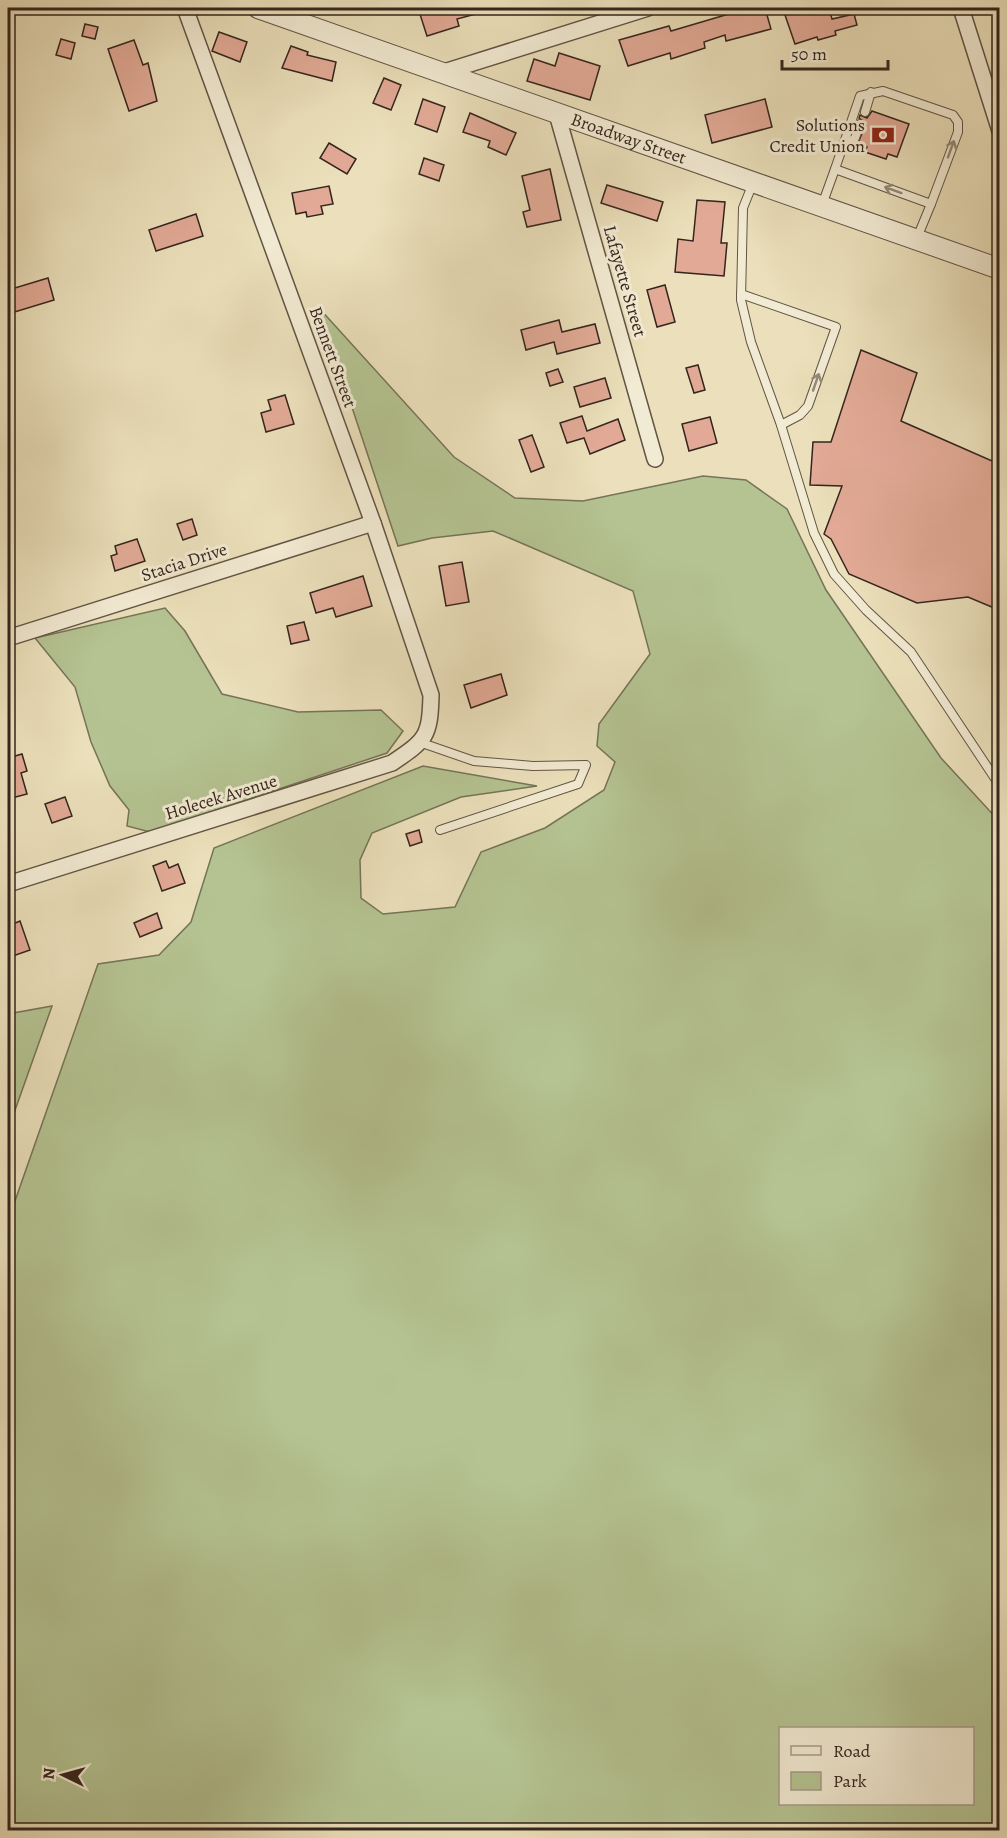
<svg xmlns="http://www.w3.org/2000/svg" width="1007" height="1838" font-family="Alegreya,serif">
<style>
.green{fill:#b5c392;stroke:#757458;stroke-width:1.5;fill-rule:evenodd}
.building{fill:#e2aa96;stroke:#35251d;stroke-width:1.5}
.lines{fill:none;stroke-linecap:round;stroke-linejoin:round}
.service-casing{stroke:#625444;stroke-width:10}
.minor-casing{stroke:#625444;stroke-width:18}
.tertiary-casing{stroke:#625444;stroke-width:22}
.service{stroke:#f2ebd3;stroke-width:8}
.minor{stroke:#f2ebd3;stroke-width:15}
.tertiary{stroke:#f2ebd3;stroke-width:20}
.oneway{stroke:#948878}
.labels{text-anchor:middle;stroke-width:6;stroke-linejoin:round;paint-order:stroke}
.poi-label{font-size:18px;fill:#35251d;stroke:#f2ebd3;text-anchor:end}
.street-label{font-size:18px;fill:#35251d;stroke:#f2ebd3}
</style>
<rect width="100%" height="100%" fill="#ebe0bb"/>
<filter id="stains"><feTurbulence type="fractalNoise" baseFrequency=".00333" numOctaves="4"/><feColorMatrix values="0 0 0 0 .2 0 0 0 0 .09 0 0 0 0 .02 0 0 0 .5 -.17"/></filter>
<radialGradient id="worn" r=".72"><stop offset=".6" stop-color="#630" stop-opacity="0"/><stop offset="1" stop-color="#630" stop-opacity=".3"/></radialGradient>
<!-- green -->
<g class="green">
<path d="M319,308L454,457L515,498L583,501L703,476L746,480L787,509L826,590L941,758L999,821V1830H8V1221L98,964L159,955L191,922L214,848L423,766L537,786L461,797L372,833L360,860L361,898L383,914L455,907L481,852L545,828L604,790L615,762L597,746L599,724L650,654L633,591L493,531L432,538L398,546ZM780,1728H972V1804H780Z"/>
<path d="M165,608L185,631L222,694L298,712L381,710L403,731L387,753L150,832L127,826L129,810L110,786L91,742L75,687L35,638Z"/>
<path d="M52,1006L8,1130V1014Z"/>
</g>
<!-- building -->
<g class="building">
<path d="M418,8H487V11L457,19L459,26L427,36Z"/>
<path d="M749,8H765L771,29L726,41L725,35L704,42L705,48L671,59L670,53L628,66L619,40L669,26L671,31Z"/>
<path d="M809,8H829L832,19L854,14L857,25L835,31L836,35L818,40L817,37L795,44L785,15Z"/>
<path d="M85,24L98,27L95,39L82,36Z"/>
<path d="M219,32L247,42L240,62L212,51Z"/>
<path d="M61,39L75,43L71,59L56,55Z"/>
<path d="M134,40L143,65L148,63L157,101L129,111L108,49Z"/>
<path d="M291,46L308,52L307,55L336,62L332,81L282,68Z"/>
<path d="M559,53L600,66L590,100L527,81L534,59L555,66Z"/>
<path d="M384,78L401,85L391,110L373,103Z"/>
<path d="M423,99L445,107L437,132L415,124Z"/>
<path d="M765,99L772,127L712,143L705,115Z"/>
<path d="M872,111L909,124L897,157L888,154L886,159L865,152L867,147L858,143L866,124L859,118L860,115L867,118Z"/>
<path d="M470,113L516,133L506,155L488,147L490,141L463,132Z"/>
<path d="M329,143L356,159L347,174L320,158Z"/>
<path d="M424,158L444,165L439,181L419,174Z"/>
<path d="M550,169L561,220L527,227L523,212L530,210L522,176Z"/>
<path d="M607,185L663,202L657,221L601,203Z"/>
<path d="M329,186L333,204L321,206L323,214L307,217L306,212L296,214L292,193Z"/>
<path d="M697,200L725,202L721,243H727L724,276L675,272L678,239L693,241Z"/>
<path d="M196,214L203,236L156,251L149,230Z"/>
<path d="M48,278L54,300L8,314V290Z"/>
<path d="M665,285L675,322L657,327L647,290Z"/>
<path d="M559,320L562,332L595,324L600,343L557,354L554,342L526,350L521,330Z"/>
<path d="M861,350L917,373L901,421L999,464V610L968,597L917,603L849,574L831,539L824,534L842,486L810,485L813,442H831Z"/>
<path d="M698,365L705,390L694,393L686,368Z"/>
<path d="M558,369L563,382L550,386L546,373Z"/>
<path d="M605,378L611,398L580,407L574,387Z"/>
<path d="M285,395L294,424L266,432L261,413L271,410L268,400Z"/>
<path d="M582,416L587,431L618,419L625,440L590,454L584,438L567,443L560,423Z"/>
<path d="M710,417L717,443L689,451L682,424Z"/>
<path d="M532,435L544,467L531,472L519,440Z"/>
<path d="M192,519L197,535L183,540L177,524Z"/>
<path d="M137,539L145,561L115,571L111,556L117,554L115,546Z"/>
<path d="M462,562L469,602L446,606L439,566Z"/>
<path d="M363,576L372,606L336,617L333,608L316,613L310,593Z"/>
<path d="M304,622L309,640L291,644L287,626Z"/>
<path d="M501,674L507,695L471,708L464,685Z"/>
<path d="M22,754L27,771L21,773L27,794L8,799V758Z"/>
<path d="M65,797L72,816L52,823L45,804Z"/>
<path d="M419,830L422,842L410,846L406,834Z"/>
<path d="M166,861L169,868L178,864L185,883L162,891L153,866Z"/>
<path d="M157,913L162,928L140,937L134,923Z"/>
<path d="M20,921L30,950L10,957L8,926Z"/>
</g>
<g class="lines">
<!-- service casing -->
<g class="service-casing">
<g id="service">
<path d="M865,112L871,92"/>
<path d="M842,148L855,138L860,124"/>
<path d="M835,169L860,96L883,91L953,115L958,122V132L931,204"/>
<path d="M753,183L743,208L741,300L751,342L781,425L814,533L834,574L866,610L911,652L1000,786"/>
<path d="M822,205L835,169L931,204L917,238"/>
<path d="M741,294L836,327L808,406L800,415L781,425"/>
<path d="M422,743L474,761L533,766L586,765L578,784L440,830"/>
</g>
</g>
<!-- minor casing -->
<g class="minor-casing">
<g id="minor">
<path d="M961,8L1000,131"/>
<path d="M444,72L648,8"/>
<path d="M557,114L655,459"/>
<path d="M8,638L373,523"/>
<path d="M8,884L392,763C426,740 430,737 431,695L373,523L185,8"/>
</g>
</g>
<!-- tertiary casing -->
<g class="tertiary-casing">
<g id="tertiary">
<path id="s1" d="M258,8L1000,269"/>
</g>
</g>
<!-- service -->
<use href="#service" class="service"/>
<!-- minor -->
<use href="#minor" class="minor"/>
<!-- tertiary -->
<use href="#tertiary" class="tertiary"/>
</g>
<!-- one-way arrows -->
<defs><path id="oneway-shaft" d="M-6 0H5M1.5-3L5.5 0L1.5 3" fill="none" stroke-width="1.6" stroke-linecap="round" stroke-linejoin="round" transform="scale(1.5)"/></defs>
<g class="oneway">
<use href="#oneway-shaft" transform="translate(951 149) rotate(-70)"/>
<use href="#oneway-shaft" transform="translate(893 190) rotate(-160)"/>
<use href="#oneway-shaft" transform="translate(816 382) rotate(-71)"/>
</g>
<!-- icons -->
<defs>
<g id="bank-bare" transform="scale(1.8)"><path d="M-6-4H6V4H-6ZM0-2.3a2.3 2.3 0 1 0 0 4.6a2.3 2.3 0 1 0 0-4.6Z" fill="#8f2418" stroke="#f2ebd3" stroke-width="2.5" paint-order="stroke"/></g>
</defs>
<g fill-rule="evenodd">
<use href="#bank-bare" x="883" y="135"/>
</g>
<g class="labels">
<!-- poi labels -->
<g class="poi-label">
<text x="865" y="131">Solutions<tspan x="865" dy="21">Credit Union</tspan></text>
</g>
<!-- street labels -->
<g class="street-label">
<text dy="6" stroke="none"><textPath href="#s1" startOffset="393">Broadway Street</textPath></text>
<text transform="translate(625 281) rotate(74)" y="6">Lafayette Street</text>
<text transform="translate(333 357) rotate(70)" y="6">Bennett Street</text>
<text transform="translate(184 562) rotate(-18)" y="6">Stacia Drive</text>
<text transform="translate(221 797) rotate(-17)" y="6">Holecek Avenue</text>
</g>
</g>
<!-- margin -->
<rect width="1007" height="1838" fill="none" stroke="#ebe0bb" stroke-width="30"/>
<rect x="9" y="9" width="989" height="1820" fill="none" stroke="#35251d" stroke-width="3"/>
<rect x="15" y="15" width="977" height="1808" fill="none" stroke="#35251d" stroke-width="1.5"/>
<!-- legend -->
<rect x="779" y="1727" width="195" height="78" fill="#f2ebd3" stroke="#a69c8a" stroke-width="1.5"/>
<rect x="791" y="1746" width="30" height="9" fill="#f2ebd3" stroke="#a69c8a" stroke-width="1.5"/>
<text x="833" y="1757" font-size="18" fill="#35251d">Road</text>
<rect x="791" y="1772" width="30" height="18" fill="#b5c392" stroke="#a69c8a" stroke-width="1.5"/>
<text x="833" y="1787" font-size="18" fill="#35251d">Park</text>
<!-- north arrow -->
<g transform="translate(63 1775) rotate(275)" stroke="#f2ebd3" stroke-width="4.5" paint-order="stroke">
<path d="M0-4.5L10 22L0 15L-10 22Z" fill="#35251d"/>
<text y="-9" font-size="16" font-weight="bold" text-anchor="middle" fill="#35251d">N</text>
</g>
<!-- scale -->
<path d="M782 60v9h106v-9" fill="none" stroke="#35251d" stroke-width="3"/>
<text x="791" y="60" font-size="18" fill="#35251d" stroke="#f2ebd3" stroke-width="4.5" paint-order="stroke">50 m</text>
<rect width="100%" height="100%" filter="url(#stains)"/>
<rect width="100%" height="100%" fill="url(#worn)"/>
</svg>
